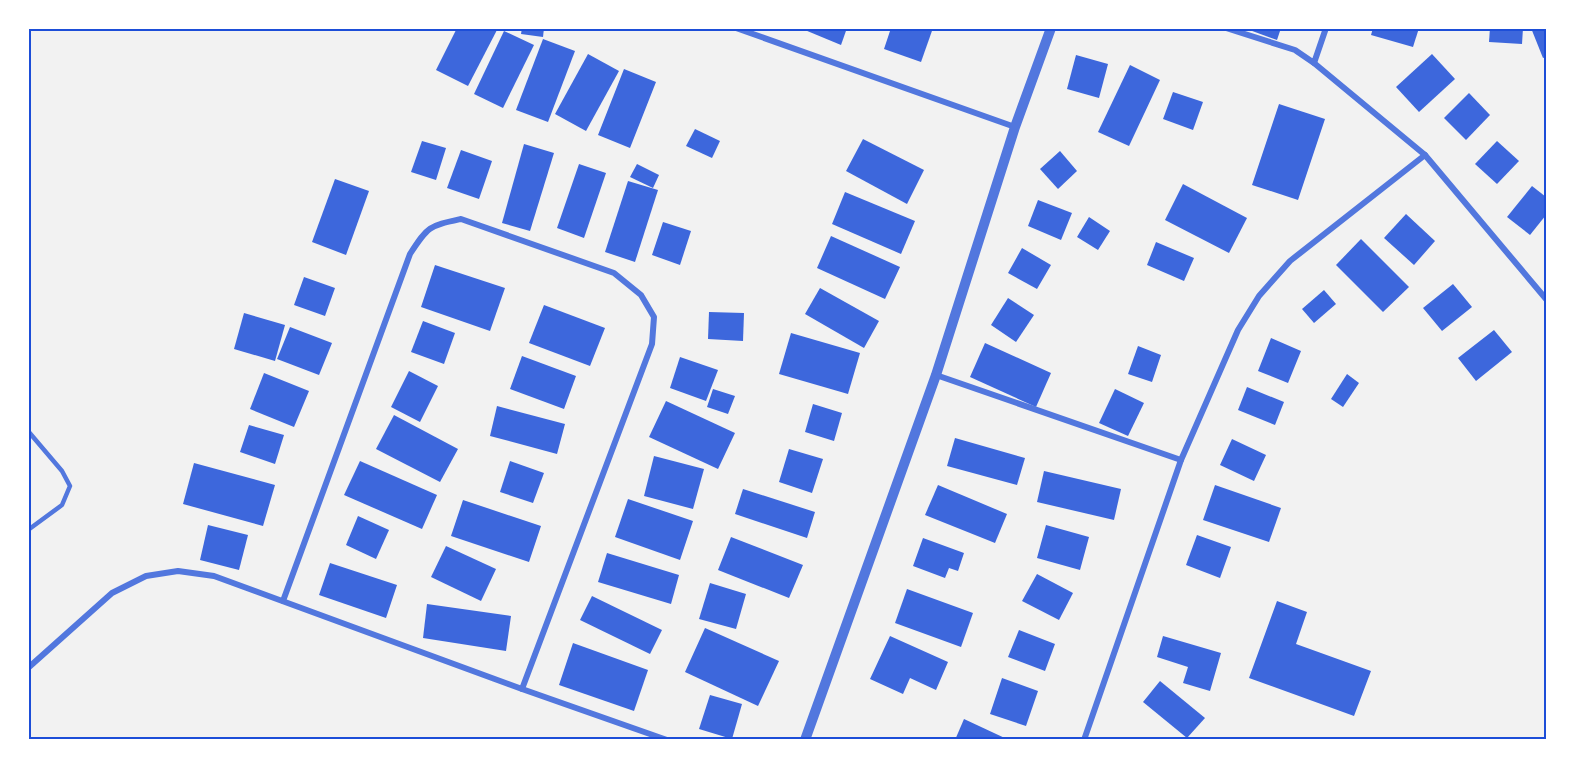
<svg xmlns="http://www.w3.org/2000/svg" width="1575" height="768" font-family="'Nunito Sans',sans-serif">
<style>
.building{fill:#3d67dc}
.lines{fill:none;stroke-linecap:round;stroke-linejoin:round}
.service{stroke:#5277de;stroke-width:4.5}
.minor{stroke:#5277de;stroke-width:6}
.tertiary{stroke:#5277de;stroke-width:10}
.neatline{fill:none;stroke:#1d4ed8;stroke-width:2}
</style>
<rect width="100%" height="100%" fill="#f2f2f2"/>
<!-- building -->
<g class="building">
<path d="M457,28H498L468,86L436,70Z"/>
<path d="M522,28H544L543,37L521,34Z"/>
<path d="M800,28H847L841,45Z"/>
<path d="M891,28H933L921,62L884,49Z"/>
<path d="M1244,28H1281L1277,40Z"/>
<path d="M1373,28H1419L1413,47L1371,35Z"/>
<path d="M1490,28H1523L1522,44L1489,42Z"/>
<path d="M1531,28H1546V57L1543,58Z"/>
<path d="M504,31L534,45L503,108L474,94Z"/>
<path d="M543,39L575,51L548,122L516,110Z"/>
<path d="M588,54L619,71L586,131L555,114Z"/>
<path d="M1432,54L1455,79L1419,112L1396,87Z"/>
<path d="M1076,55L1108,64L1099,98L1067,89Z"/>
<path d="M1130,65L1160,80L1129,146L1098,132Z"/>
<path d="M624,69L656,82L630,148L598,135Z"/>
<path d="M1173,92L1203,102L1193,130L1163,119Z"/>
<path d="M1469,93L1490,115L1466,140L1444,118Z"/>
<path d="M1279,104L1325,119L1298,200L1252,185Z"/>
<path d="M695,129L720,141L712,158L686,146Z"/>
<path d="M863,139L924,170L907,204L846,171Z"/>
<path d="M422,141L446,148L436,180L411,172Z"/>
<path d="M1497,141L1519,161L1497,184L1475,164Z"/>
<path d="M524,144L554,153L530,231L502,223Z"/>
<path d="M461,150L492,161L479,199L447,188Z"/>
<path d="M1060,151L1077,171L1058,189L1040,169Z"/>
<path d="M579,164L606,173L584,238L557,228Z"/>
<path d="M637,164L659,175L653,188L630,177Z"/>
<path d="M335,179L369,191L346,255L312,242Z"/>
<path d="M628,181L658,190L635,262L605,252Z"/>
<path d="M1183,184L1247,218L1229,253L1165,220Z"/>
<path d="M1532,186L1546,197V215L1530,235L1507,217Z"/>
<path d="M845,192L915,221L901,254L832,224Z"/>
<path d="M1038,200L1072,213L1061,240L1028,226Z"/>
<path d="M1406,214L1435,241L1414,265L1384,238Z"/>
<path d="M1089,217L1110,231L1098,250L1077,237Z"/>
<path d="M663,222L691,231L680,265L652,255Z"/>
<path d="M831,236L900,267L885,299L817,268Z"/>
<path d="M1361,239L1409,287L1383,312L1336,265Z"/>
<path d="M1156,242L1194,258L1184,281L1147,265Z"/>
<path d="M1022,248L1051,265L1037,289L1008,273Z"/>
<path d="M435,265L505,288L490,331L421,307Z"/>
<path d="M304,277L335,288L325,316L294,305Z"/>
<path d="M1453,284L1472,307L1442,331L1423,308Z"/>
<path d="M820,288L879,321L864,348L805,314Z"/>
<path d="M1324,290L1336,304L1314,323L1302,309Z"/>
<path d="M1008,298L1034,315L1016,342L991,325Z"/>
<path d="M544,305L605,328L590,366L529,343Z"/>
<path d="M709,312L744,313L743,341L708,339Z"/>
<path d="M244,313L285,325L275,361L234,349Z"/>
<path d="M423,321L455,333L444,364L411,352Z"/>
<path d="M290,327L332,343L319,375L277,359Z"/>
<path d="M1494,330L1512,352L1476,381L1458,358Z"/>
<path d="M791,333L860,353L848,394L779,374Z"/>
<path d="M1271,338L1301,351L1288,383L1258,371Z"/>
<path d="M985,343L1051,373L1036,407L970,377Z"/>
<path d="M1138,346L1161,355L1152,382L1128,374Z"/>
<path d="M522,356L576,376L564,409L510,389Z"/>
<path d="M680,357L718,370L706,401L670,388Z"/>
<path d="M409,371L438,386L420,422L391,407Z"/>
<path d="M264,373L309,391L294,427L250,409Z"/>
<path d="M1347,374L1359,383L1343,407L1331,399Z"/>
<path d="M1247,387L1284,402L1275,425L1238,410Z"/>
<path d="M713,389L735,396L728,414L707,407Z"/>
<path d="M1115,389L1144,403L1128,436L1099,423Z"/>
<path d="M666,401L735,433L718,469L649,437Z"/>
<path d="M813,404L842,413L834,441L805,432Z"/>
<path d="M497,406L565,424L557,454L490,436Z"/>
<path d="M394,415L458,449L440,482L376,449Z"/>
<path d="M249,425L284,435L275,464L240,452Z"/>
<path d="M955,438L1025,458L1017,485L947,466Z"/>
<path d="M1232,439L1266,455L1254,481L1220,465Z"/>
<path d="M789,449L823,459L812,493L779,482Z"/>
<path d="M654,456L704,469L693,509L644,496Z"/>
<path d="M360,461L437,495L422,529L344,495Z"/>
<path d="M510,461L544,473L533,503L500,492Z"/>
<path d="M194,463L275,485L263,526L183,504Z"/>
<path d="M1044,471L1121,489L1114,520L1037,502Z"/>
<path d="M938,485L1007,514L995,543L925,515Z"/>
<path d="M1215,485L1281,508L1269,542L1203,520Z"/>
<path d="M743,489L815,512L807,538L735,514Z"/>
<path d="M628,499L693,521L680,560L615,537Z"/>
<path d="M463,500L541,526L529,562L451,536Z"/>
<path d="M358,516L389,530L376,559L346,545Z"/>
<path d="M208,525L248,535L239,570L200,560Z"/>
<path d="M1046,525L1089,537L1080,570L1037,558Z"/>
<path d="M1197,535L1231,547L1220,578L1186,565Z"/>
<path d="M731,537L803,565L789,598L718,570Z"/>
<path d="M923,538L964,553L958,571L949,568L945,578L913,566Z"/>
<path d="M446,546L496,569L481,601L431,577Z"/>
<path d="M607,553L679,575L671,604L598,582Z"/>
<path d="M330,563L397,585L386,618L319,595Z"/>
<path d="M1037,574L1073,593L1059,620L1022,601Z"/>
<path d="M710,583L746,594L736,629L699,619Z"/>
<path d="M907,589L973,613L961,647L895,623Z"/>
<path d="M592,596L662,630L650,654L580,620Z"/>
<path d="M1277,601L1307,612L1296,644L1371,671L1354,716L1249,678Z"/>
<path d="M427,604L511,616L506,651L423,638Z"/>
<path d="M705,628L779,661L758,706L685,672Z"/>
<path d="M1019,630L1055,644L1045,671L1008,657Z"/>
<path d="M890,636L948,662L936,690L910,678L903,694L870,679Z"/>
<path d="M1163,636L1221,653L1210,691L1183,683L1188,667L1157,657Z"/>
<path d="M573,643L648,670L634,711L559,685Z"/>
<path d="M1002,678L1038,691L1026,726L990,714Z"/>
<path d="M1160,681L1205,718L1187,738L1143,702Z"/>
<path d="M710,695L742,704L732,739L699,729Z"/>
<path d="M964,719L1009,740H955Z"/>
</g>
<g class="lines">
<!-- service -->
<path class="service" d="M28,431L62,471L70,486L62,505L28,530"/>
<!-- minor -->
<g class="minor">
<path d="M736,28L1015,127"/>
<path d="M1226,28L1295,50L1314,63L1326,28"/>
<path d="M1314,63L1425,155"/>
<path d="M936,375L1181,460"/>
<path d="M283,601L410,254C428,226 429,226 461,219L614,273L641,295L654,317L652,344L522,689"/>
<path d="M28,668L112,593L146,576L178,571L214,576L522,689L667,740"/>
<path d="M1084,740L1181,460L1238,330L1259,296L1290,261L1425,155L1546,299"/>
</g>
<!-- tertiary -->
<path class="tertiary" d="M805,740L936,375L1015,127L1051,28"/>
</g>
<!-- border -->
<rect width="1575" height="768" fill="none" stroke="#ffffff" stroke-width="60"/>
<rect x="30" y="30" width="1515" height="708" class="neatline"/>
</svg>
